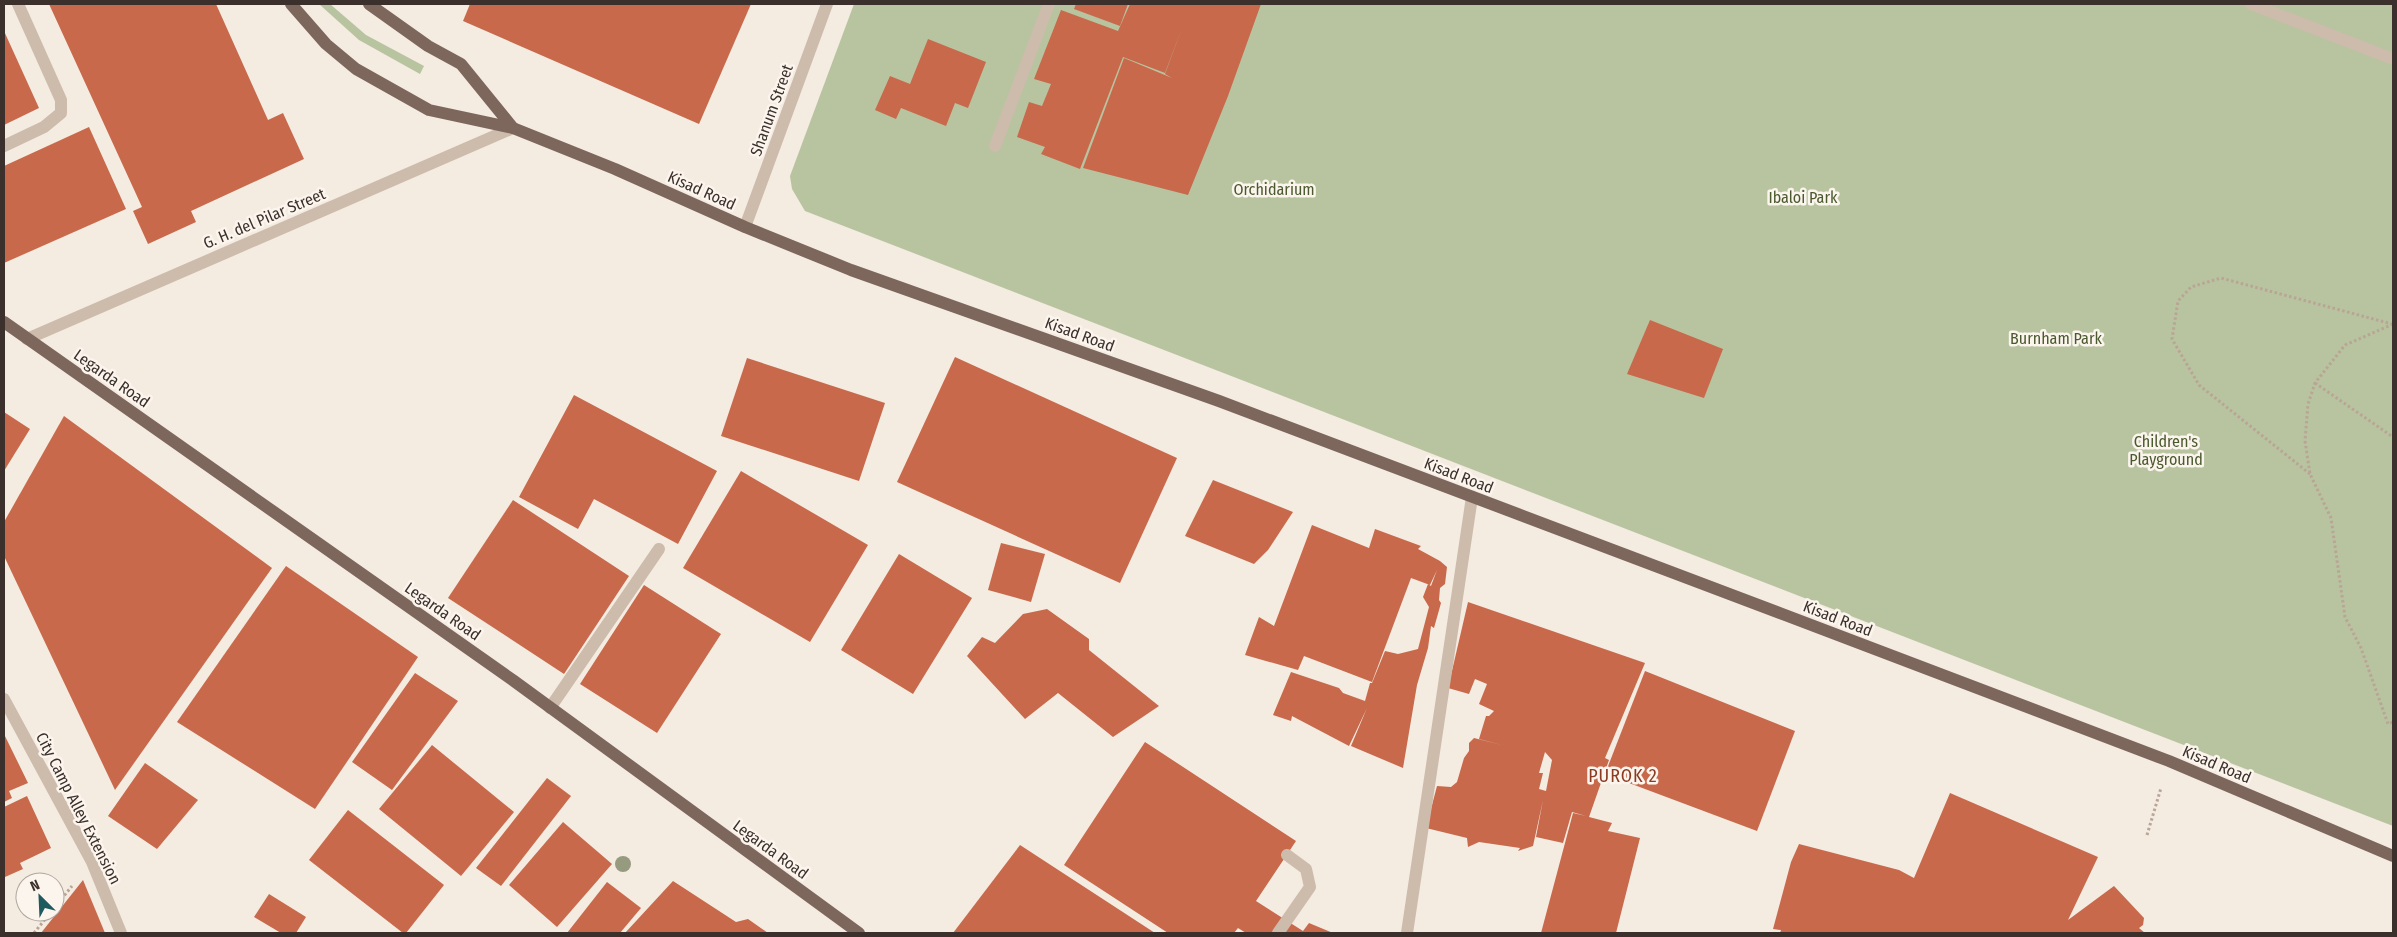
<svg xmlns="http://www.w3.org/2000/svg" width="2397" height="937" font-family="'Fira Sans Condensed',sans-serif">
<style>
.green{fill:#b8c4a0}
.building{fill:#c8694b;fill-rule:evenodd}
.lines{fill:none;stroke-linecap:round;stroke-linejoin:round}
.path{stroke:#b9a596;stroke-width:3;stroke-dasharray:2.5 2.5;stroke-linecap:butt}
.minor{stroke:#cdbbac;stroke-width:12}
.major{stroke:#7d675c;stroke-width:12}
.tree{fill:#969b7f}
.labels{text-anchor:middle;stroke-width:5;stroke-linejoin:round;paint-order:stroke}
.street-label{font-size:16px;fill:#3b302b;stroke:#fbf5ee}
.park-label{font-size:16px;fill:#4a5a2e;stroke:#fbf5ee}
.neighbourhood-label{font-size:18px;letter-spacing:1px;fill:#8c3b22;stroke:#fbf5ee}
</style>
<rect width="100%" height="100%" fill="#f4ebe1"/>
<!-- green -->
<g class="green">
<path d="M319,4H330L366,35L424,66L420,74L359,40Z"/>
<path d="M854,4H2393V826L805,211L792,189L790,176Z"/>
</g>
<!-- building -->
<g class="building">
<path d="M49,4H216L268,120L283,113L304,159L191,211L196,222L148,244L133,211L142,207Z"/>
<path d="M470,4H751L699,124L463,21Z"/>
<path d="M1076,4H1128L1120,26L1074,9Z"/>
<path d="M1130,4H1261L1228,96L1188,195L1083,168L1124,58L1172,78L1165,74L1182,28L1165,73L1123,57L1080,169L1041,154L1045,147L1017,137L1029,102L1042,106L1051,84L1034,79L1061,10L1118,31Z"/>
<path d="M4,31L39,108L4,125Z"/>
<path d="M928,39L986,62L968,108L955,103L946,126L901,108L896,119L875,110L890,76L910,84Z"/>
<path d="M89,127L126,209L4,263V166Z"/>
<path d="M1650,320L1723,349L1704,398L1627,374Z"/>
<path d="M955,357L1177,458L1120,583L897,482Z"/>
<path d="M747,358L885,403L859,481L721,436Z"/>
<path d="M574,395L717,471L678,544L594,499L578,529L519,497Z"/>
<path d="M4,412L30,429L4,471Z"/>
<path d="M64,416L272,568L115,790L4,556V522Z"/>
<path d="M741,471L868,545L810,642L683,568Z"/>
<path d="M1213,480L1293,512L1268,550L1254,564L1185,536Z"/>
<path d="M513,500L629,576L564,674L448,598Z"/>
<path d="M1312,525L1369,548L1375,529L1421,546L1418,549L1440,561L1447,567L1445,584L1440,588L1439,600L1441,603L1434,628L1431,626L1428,648L1417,685L1403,768L1351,746L1367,708L1349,746L1292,716L1291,721L1273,715L1291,672L1339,688L1343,693L1365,701L1370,683H1372L1385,651L1398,654L1418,649L1429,607L1423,597L1428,584L1431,586L1437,570L1430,585L1411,578L1372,682L1304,656L1298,670L1245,655L1259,617L1274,626Z"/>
<path d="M1001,543L1045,554L1031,602L988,590Z"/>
<path d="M899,554L972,598L913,694L841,650Z"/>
<path d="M286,566L418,657L315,809L177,722Z"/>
<path d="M644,585L721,634L657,733L580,684Z"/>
<path d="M1468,602L1645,663L1605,758L1609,760L1589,817L1612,823L1608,831L1640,838L1616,933H1541L1573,813L1586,816L1572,812L1563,843L1536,837L1543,800L1533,846L1518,851L1520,848L1479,842L1468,847L1467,838L1426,828L1437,786L1451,787L1457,782L1464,758L1469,751V743L1474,738L1502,745L1479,739L1486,716H1489L1494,711L1479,704L1487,684L1475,679L1469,694L1448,688ZM1545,752L1552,760L1546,791L1539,789L1543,773H1539Z"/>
<path d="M1047,609L1089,639V650L1159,706L1113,737L1058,693L1025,719L967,656L982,637L995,643L1023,614Z"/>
<path d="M1645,671L1795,731L1757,831L1605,774Z"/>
<path d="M415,673L458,701L392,790L352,762Z"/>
<path d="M4,734L28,783L9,791L12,798L4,802Z"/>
<path d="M1145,742L1296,841L1256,901L1303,931L1309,923L1333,933H1246L1238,928L1234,933H1168L1064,865Z"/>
<path d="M432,745L514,812L461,876L379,809Z"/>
<path d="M145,763L198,800L157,849L108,816Z"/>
<path d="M547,778L571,796L501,886L476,868Z"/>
<path d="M1950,793L2098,857L2068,920L2114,886L2144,918L2143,925L2139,928L2145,933H1780L1781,930L1773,929L1791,862L1799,844L1899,870L1914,878Z"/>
<path d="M27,796L51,848L20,863L23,869L5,877L4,807Z"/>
<path d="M348,810L444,885L406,933H403L309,860Z"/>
<path d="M563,822L612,864L557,927L509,885Z"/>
<path d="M1020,845L1155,933H953Z"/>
<path d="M83,880L105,933H41Z"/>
<path d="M673,881L736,922L748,919L768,933H625Z"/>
<path d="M607,882L641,908L620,933H567Z"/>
<path d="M269,894L306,917L296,933H281L254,917Z"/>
</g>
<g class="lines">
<!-- path -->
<g class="path">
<path d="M2393,324L2345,345L2315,383L2308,404L2305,441L2310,474L2331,518L2345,617L2361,648L2388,724L2393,722"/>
<path d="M2315,383L2393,437"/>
<path d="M2310,474L2199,385L2172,339L2178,301L2191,287L2221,278L2392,324"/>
<path d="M2147,835L2161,788"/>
<path d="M55,907L72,886"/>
<path d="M34,933L51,912"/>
</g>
<!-- minor -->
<g class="minor">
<path d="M2251,4L2393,59"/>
<path d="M4,146L44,127L61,113V100L18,4"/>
<path d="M995,146L1049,4"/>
<path d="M745,227L827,4"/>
<path d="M27,339L513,128"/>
<path d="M4,699L92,862L121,933"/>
<path d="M550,708L659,549"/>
<path d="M1278,933L1310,887L1306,869L1287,855"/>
<path d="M1407,933L1472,497"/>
</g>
<!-- major -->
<g class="major">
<path d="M291,4L326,44L356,69L429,110L513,128L615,169L745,227L851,270L1219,401L1785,615L2169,761L2393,856"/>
<path d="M369,4L428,46L461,64L513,128"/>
<path d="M4,322L514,681L859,933"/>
</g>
</g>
<!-- trees -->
<circle class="tree" cx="623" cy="864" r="8"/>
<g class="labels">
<!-- street labels -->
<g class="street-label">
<text transform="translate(771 110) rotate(-70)" y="6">Shanum Street</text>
<text transform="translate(702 190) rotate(24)" y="6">Kisad Road</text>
<text transform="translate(264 218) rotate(-23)" y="6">G. H. del Pilar Street</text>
<text transform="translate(1080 334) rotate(20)" y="6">Kisad Road</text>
<text transform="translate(112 378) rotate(35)" y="6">Legarda Road</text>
<text transform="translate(1459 475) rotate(21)" y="6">Kisad Road</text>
<text transform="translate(443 611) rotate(35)" y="6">Legarda Road</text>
<text transform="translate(1838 618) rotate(21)" y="6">Kisad Road</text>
<text transform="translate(2217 764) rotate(23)" y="6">Kisad Road</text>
<text transform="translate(79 808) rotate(63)" y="6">City Camp Alley Extension</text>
<text transform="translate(771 849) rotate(36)" y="6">Legarda Road</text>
</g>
<!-- park labels -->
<g class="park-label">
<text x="1274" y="195">Orchidarium</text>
<text x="1803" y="203">Ibaloi Park</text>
<text x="2056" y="344">Burnham Park</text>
<text x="2166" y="447">Children's<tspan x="2166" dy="18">Playground</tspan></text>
</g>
<!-- neighbourhood labels -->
<g class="neighbourhood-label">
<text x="1623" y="782">PUROK 2</text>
</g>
</g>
<!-- border -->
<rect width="2397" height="937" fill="none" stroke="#3b302b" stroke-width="10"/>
<!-- north arrow -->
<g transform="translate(40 897) rotate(336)"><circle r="24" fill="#fbf5ee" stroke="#aea6a0"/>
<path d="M0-4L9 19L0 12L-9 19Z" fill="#1f5a5e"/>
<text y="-8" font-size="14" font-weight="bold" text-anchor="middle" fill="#3b302b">N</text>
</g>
</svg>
